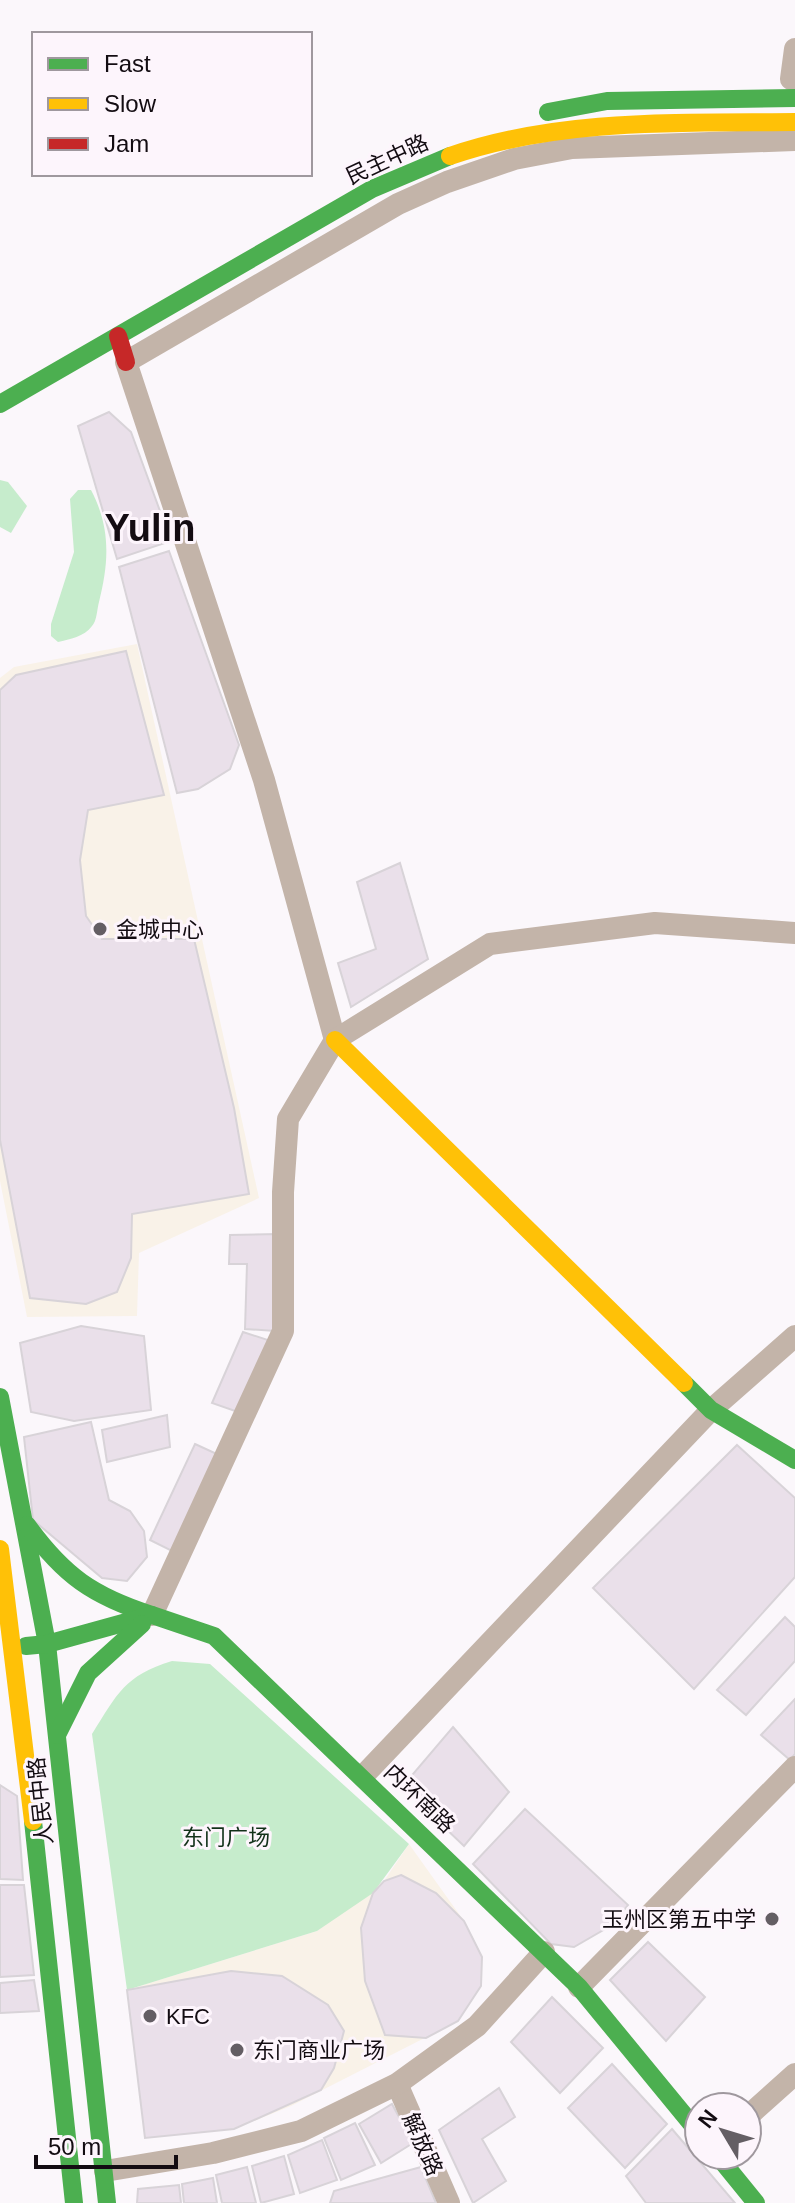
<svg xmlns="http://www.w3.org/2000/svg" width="795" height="2203" font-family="Helvetica,'Noto Sans SC',sans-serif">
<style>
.commercial{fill:#f9f2e8}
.green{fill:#c6eccc}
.building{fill:#eae0ea;stroke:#d8d3d8;stroke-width:2}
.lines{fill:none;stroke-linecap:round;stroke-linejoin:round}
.street{stroke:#c3b4a9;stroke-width:22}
.fast{stroke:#4caf50;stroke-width:18}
.slow{stroke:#ffc107;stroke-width:18}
.jam{stroke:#c62828;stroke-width:18}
.poi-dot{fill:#645e64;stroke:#fdf5fc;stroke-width:3}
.labels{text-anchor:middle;stroke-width:6;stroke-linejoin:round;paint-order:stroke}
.street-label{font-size:22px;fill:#130c12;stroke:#fdf5fc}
.poi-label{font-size:22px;fill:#130c12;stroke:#fdf5fc;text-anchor:start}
.park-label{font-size:22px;fill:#123119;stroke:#fdf5fc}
.town-label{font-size:38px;font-weight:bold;fill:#130c12;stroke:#fdf5fc}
</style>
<rect width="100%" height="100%" fill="#fbf7fb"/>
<!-- commercial -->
<g class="commercial">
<path d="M137,644L259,1198L139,1253L137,1316L27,1317L0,1181V678L14,667Z"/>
<path d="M409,1844L464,1921L482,1957L481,1986L458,2021L291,2106L234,2129L145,2138L127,1990L317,1931L384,1881Z"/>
</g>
<!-- green -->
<g class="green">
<path d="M0,480L8,482L27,506L11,533L0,527Z"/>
<path d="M78,490H91C111,528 109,562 99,602C97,609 97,621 92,626C84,637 70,639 58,642L51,636V624L74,552L70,499Z"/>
<path d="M172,1661L210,1664L409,1844L373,1893L317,1931L127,1990L92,1734C118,1693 124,1676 172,1661Z"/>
</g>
<!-- building -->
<g class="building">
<path d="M109,412L131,432L171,541L117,559L78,426Z"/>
<path d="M169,551L239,745L230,769L198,789L177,793L119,567Z"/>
<path d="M126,651L164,795L88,810L80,860L86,916L102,939H194L234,1108L249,1194L132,1214L131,1258L117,1292L86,1304L30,1298L0,1140V690L16,675Z"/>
<path d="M400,863L428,959L351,1007L338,963L376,949L357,882Z"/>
<path d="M277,1234L275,1331L245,1329L247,1264H229L230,1235Z"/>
<path d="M81,1326L144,1336L151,1410L74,1421L31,1412L20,1343Z"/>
<path d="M243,1332L271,1341L238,1412L212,1403Z"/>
<path d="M167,1415L170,1447L107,1462L102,1430Z"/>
<path d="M91,1422L109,1500L130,1511L144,1531L147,1557L127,1581L102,1578L33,1520L24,1437Z"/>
<path d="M195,1444L219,1455L174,1552L150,1540Z"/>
<path d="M737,1445L795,1498V1577L694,1689L593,1588Z"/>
<path d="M785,1617L795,1627V1661L746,1715L717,1690Z"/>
<path d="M795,1699V1754L790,1760L761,1735Z"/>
<path d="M453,1727L509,1792L464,1846L402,1787Z"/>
<path d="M0,1785L17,1796L23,1880L0,1879Z"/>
<path d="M525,1809L628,1905L612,1925L574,1947L551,1944L473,1864Z"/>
<path d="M401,1875L436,1893L464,1921L482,1957L481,1986L458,2021L426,2038L385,2035L365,1981L361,1928L373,1893L384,1881Z"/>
<path d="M0,1885H24L34,1975L0,1977Z"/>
<path d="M648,1942L705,1997L666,2041L610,1980Z"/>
<path d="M231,1971L282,1976L328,2005L344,2031L334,2068L321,2090L234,2129L145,2138L127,1990Z"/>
<path d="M34,1980L39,2011L0,2013V1983Z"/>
<path d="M552,1997L603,2048L560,2093L511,2042Z"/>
<path d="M612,2064L667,2124L625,2168L568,2108Z"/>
<path d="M499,2088L515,2117L482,2139L506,2181L473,2203L439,2130Z"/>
<path d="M392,2104L413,2143L381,2163L359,2124Z"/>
<path d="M355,2123L375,2165L341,2180L324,2138Z"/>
<path d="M672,2129L735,2203H646L626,2176Z"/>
<path d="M322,2140L337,2180L300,2193L288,2155Z"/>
<path d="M284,2156L294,2194L261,2203L252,2166Z"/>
<path d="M247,2167L256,2203H222L216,2175Z"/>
<path d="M421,2167L436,2203H330L334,2191Z"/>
<path d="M213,2178L217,2203H184L182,2184Z"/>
<path d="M179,2185L181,2203H137L138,2189Z"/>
</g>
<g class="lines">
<!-- street -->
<g class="street">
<path d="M791,79L795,49"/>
<path d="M335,1040L264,780L126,362L398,204L447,182L514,159L572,148L795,140"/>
<path d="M152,1615L283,1331V1192L288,1119L335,1040L490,944L655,923L795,933"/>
<path d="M363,1776L711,1410L795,1336"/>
<path d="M579,1987L795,1767"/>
<path d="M397,2084L449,2203"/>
<path d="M747,2117L795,2074"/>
<path d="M105,2171L213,2153L301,2131L397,2084L477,2026L544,1952"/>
</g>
<!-- fast -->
<g class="fast">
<path d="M548,112L607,101L795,98"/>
<path d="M0,404L372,189L450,156"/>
<path d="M684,1383L711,1410L795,1460"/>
<path d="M0,1397L47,1644L107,2203"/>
<path d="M27,1525C64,1576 93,1596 152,1615"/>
<path d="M26,1646L47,1644L152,1615L214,1636L579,1987L699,2133"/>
<path d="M57,1735L88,1673L142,1624"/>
<path d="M33,1821L74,2203"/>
<path d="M717,2155L756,2203"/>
</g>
<!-- slow -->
<g class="slow">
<path d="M450,156C560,118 679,123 795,122"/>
<path d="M335,1040L684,1383"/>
<path d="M0,1549L33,1821"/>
</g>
<!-- jam -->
<path class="jam" d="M118,336L126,362"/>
</g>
<!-- markers -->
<g class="poi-dot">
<circle cx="100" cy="929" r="8"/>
<circle cx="772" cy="1919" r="8"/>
<circle cx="150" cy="2016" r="8"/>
<circle cx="237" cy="2050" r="8"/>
</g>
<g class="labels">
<!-- street labels -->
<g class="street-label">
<text transform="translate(387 159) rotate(-25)" y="8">民主中路</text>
<text transform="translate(420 1798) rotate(44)" y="8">内环南路</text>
<text transform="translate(40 1801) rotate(-96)" y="8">人民中路</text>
<text transform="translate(423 2144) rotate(66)" y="8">解放路</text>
</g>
<!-- poi labels -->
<g class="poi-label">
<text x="116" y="937">金城中心</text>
<text x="756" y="1927" text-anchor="end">玉州区第五中学</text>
<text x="166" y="2024">KFC</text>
<text x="253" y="2058">东门商业广场</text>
</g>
<!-- park labels -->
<g class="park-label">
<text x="226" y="1845">东门广场</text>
</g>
<!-- town labels -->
<g class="town-label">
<text x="150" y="541">Yulin</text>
</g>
</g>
<!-- legend -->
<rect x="32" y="32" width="280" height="144" fill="#fdf5fc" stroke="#9f989e" stroke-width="2"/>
<rect x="48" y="58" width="40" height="12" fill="#4caf50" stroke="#9f989e" stroke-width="2"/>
<text x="104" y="72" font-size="24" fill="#130c12">Fast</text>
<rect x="48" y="98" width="40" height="12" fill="#ffc107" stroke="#9f989e" stroke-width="2"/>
<text x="104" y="112" font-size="24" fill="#130c12">Slow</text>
<rect x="48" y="138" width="40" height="12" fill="#c62828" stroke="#9f989e" stroke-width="2"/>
<text x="104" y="152" font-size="24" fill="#130c12">Jam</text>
<!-- north arrow -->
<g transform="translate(723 2131) rotate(308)"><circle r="38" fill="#fdf5fc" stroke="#9f989e" stroke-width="2"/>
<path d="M0-6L14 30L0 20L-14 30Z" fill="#645e64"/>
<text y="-12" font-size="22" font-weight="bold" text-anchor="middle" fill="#130c12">N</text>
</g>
<!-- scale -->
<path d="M36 2155v12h140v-12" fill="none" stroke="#130c12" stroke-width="4"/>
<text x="48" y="2155" font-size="24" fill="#130c12" stroke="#fdf5fc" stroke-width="6" paint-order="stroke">50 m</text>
</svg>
